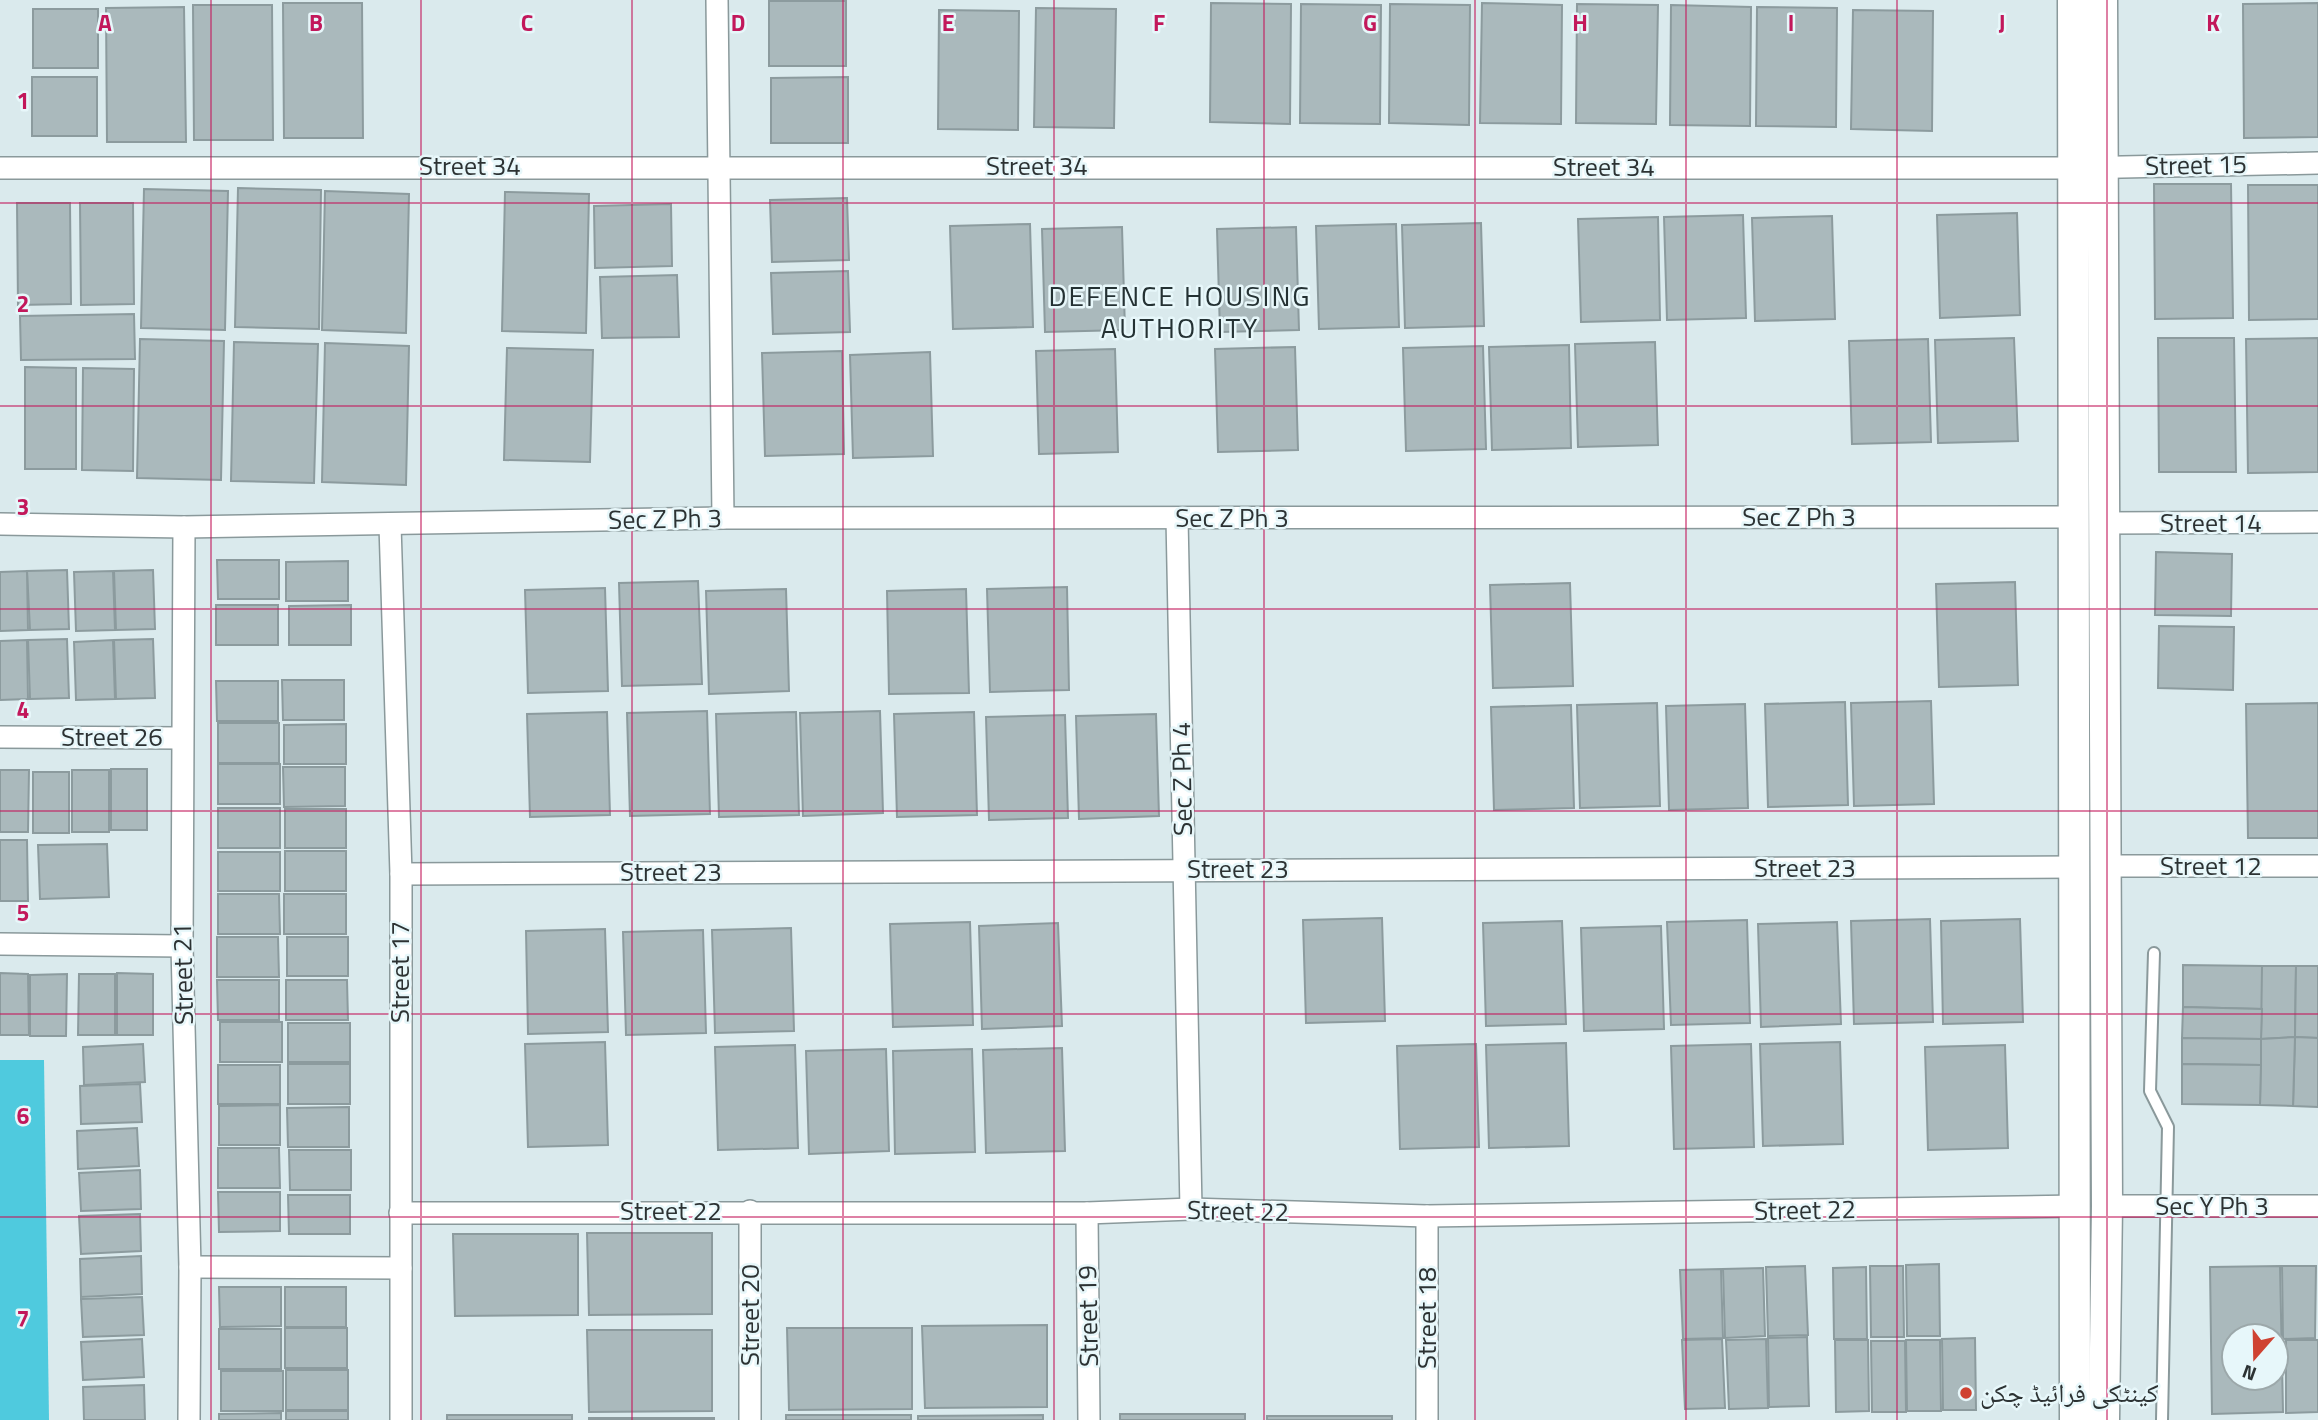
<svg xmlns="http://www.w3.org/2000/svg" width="2318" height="1420" font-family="'Titillium Web','Noto Naskh Arabic',sans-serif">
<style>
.green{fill:#4fcade}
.building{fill:#aab9bc;stroke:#8c9b9e;stroke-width:2;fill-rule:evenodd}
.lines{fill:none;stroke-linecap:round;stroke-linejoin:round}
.lane-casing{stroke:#8a999b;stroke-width:14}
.street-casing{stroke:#8a999b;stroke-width:24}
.secondary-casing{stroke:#8a999b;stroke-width:33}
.lane{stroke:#fff;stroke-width:10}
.street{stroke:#fff;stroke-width:21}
.secondary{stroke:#fff;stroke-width:30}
.grid{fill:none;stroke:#c2185b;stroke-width:2;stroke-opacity:0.55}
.poi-dot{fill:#cf4231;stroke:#e7f7fa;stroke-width:2.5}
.labels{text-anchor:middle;stroke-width:5;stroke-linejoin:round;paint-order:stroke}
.street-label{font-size:26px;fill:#2c3233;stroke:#e7f7fa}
.poi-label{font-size:26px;fill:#2c3233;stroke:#e7f7fa;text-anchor:start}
.neighbourhood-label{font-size:28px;letter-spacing:2px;fill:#243133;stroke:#e7f7fa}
.grid-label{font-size:23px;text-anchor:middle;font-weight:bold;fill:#c2185b;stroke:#e7f7fa;stroke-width:5;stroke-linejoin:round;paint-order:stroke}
</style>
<rect width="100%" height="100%" fill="#daeaed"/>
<!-- green -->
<path class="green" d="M0,1060H44L49,1420H0Z"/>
<!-- building -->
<g class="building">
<rect x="769" y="1" width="77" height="65"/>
<path d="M283,3H362L363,138H284Z"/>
<path d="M1211,3L1291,4L1290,124L1210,122Z"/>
<path d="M1482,3L1562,5L1561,124L1480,123Z"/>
<path d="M2318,3V137L2244,138L2243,4Z"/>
<path d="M1301,4L1381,5L1380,124L1300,123Z"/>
<path d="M1390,4L1470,5L1469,125L1389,123Z"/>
<path d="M1577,4L1658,5L1656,124L1576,123Z"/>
<path d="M193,5H272L273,140H194Z"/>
<path d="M1671,5L1751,7L1750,126L1670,125Z"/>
<path d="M184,7L186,142H107L106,8Z"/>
<path d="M1757,7L1837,8L1836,127L1756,126Z"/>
<path d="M1036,8L1116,9L1114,128L1034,127Z"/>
<rect x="33" y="9" width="65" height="59"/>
<path d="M939,10L1019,11L1018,130L938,129Z"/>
<path d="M1853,10L1933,11L1932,131L1851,129Z"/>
<rect x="32" y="77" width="65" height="59"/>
<path d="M848,77V143H771V78Z"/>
<path d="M2154,184H2231L2233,318L2155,319Z"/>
<path d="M2248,185H2318V319L2249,320Z"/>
<path d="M238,188L321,190L319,329L235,327Z"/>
<path d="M144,189L228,191L225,330L141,328Z"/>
<path d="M325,191L409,194L406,333L322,330Z"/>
<path d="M505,192L589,194L586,333L502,331Z"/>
<path d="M847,198L849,260L772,262L770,200Z"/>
<path d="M17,203H70L71,304L18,305Z"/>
<path d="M80,203H133L134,304L81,305Z"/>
<path d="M671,204L672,266L595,268L594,206Z"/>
<path d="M2017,213L2020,315L1940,318L1937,215Z"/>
<path d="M1743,215L1746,318L1667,320L1664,217Z"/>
<path d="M1832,216L1835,319L1755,321L1752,218Z"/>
<path d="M1658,217L1660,320L1581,322L1578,219Z"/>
<path d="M1481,223L1484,326L1405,328L1402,225Z"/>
<path d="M1030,224L1033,327L953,329L950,226Z"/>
<path d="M1396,224L1399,327L1319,329L1316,226Z"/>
<path d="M1122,227L1125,330L1045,332L1042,229Z"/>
<path d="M1296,227L1299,330L1220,332L1217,229Z"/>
<path d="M848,271L850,332L773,334L771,273Z"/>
<path d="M677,275L679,337L602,338L600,277Z"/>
<path d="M134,314L135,359L21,360L20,316Z"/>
<path d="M2014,338L2018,441L1938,443L1935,340Z"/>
<path d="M2158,338H2234L2236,472H2159Z"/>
<path d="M2318,338V472L2248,473L2246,339Z"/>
<path d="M140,339L224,341L221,480L137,478Z"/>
<path d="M1928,339L1931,442L1852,444L1849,341Z"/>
<path d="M234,342L318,344L314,483L231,481Z"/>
<path d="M1655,342L1658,445L1578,447L1575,344Z"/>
<path d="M325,343L409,346L406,485L322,482Z"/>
<path d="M1569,345L1571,448L1492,450L1489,347Z"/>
<path d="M1483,346L1486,449L1406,451L1403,348Z"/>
<path d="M1295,347L1298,450L1218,452L1215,349Z"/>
<path d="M507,348L593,350L590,462L504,460Z"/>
<path d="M1115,349L1118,452L1039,454L1036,351Z"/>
<path d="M842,351L844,454L765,456L762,353Z"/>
<path d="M930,352L933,456L853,458L850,355Z"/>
<path d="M25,367L76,368V469H25Z"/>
<path d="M83,368L134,369L133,471L82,470Z"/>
<path d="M2156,552L2232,554L2231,616L2155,615Z"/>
<path d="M217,560H279V599H218Z"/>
<path d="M348,561V601H286V562Z"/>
<path d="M67,570L69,629L30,630L27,571Z"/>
<path d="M153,570L155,629L116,630L114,571Z"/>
<path d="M27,571L28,630L0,631V572Z"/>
<path d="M113,571L115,630L76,631L74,572Z"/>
<path d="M698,581L702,684L622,686L619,583Z"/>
<path d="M2015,582L2018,685L1939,687L1936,584Z"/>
<path d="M1570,583L1573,686L1493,688L1490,585Z"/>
<path d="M1067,587L1069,690L990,692L987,589Z"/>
<path d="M605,588L608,691L528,693L525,590Z"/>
<path d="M786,589L789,691L709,694L706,591Z"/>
<path d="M966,589L969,693L889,694L887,591Z"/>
<rect x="216" y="605" width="62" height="40"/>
<path d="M351,605V645H289V606Z"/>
<path d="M2159,626L2234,627L2233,690L2158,688Z"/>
<path d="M67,639L69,698L30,699L28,640Z"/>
<path d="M153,639L155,698L116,699L114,640Z"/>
<path d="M27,640L28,699L0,700V641Z"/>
<path d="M113,640L115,699L76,700L74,642Z"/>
<path d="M282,680H344V720H283Z"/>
<path d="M216,681H278V721H217Z"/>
<path d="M1931,701L1934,804L1854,806L1851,703Z"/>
<path d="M1845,702L1848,805L1768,807L1765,704Z"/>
<path d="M1657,703L1660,806L1580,808L1577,705Z"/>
<path d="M2318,703V838H2248L2246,704Z"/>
<path d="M1745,704L1748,808L1669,810L1666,706Z"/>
<path d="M1571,705L1574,808L1494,810L1491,707Z"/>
<path d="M707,711L710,814L630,816L627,713Z"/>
<path d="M880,711L883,813L803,816L800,713Z"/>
<path d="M607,712L610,815L530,817L527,714Z"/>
<path d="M796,712L799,815L719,817L716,714Z"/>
<path d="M974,712L977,815L897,817L894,714Z"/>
<path d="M1156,714L1159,816L1079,819L1076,716Z"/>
<path d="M1065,715L1068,818L989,820L986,717Z"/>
<rect x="218" y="723" width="61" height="40"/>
<path d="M346,724V764H284V725Z"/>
<rect x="218" y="764" width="62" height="40"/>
<path d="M283,767H345V806L284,807Z"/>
<rect x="111" y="769" width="36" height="61"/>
<path d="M0,770H29L28,832H0Z"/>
<rect x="72" y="770" width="37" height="62"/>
<rect x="33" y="772" width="36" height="61"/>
<rect x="218" y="808" width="62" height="40"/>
<rect x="285" y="809" width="61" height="39"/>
<path d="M0,840H27L28,901H0Z"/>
<path d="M107,844L109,897L40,899L38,845Z"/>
<rect x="285" y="851" width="61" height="40"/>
<rect x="218" y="852" width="62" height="39"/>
<path d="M218,894H279L280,934H218Z"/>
<rect x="284" y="894" width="62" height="40"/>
<path d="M1382,918L1385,1021L1306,1023L1303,920Z"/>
<path d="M1930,919L1933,1022L1854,1024L1851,921Z"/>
<path d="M2020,919L2023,1022L1943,1024L1941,921Z"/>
<path d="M1747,920L1750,1023L1671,1025L1667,922Z"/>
<path d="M1562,921L1566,1024L1486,1026L1483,923Z"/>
<path d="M970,922L973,1025L893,1027L890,924Z"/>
<path d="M1837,922L1841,1024L1761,1027L1758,924Z"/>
<path d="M1058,923L1062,1026L982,1029L979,926Z"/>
<path d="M1661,926L1664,1029L1584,1031L1581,928Z"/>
<path d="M791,928L794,1031L715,1033L712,930Z"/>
<path d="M605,929L608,1032L528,1034L526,931Z"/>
<path d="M703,930L706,1033L626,1035L623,932Z"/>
<path d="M217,937H278L279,977H217Z"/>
<rect x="287" y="937" width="61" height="39"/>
<path d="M2183,965L2262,966V1009L2183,1007Z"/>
<path d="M2262,966H2296L2295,1037L2261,1039Z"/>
<path d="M2296,966H2318V1038L2295,1037Z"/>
<path d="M0,973L28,974L29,1035H0Z"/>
<path d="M117,973L153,974V1035H117Z"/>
<path d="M67,974L66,1036H30V975Z"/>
<path d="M79,974H115V1035H78Z"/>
<path d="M217,980H279V1020H218Z"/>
<path d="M286,980H347L348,1020H286Z"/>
<path d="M2183,1007L2262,1009L2261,1039L2182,1038Z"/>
<rect x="220" y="1022" width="62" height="40"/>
<rect x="288" y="1023" width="62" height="39"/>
<path d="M2295,1037L2318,1038V1107L2293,1106Z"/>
<path d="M2295,1037L2293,1106L2260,1105L2261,1039Z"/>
<path d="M2182,1038L2261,1039V1065L2182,1064Z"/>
<path d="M605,1042L608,1145L528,1147L525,1044Z"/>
<path d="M1840,1042L1843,1144L1763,1146L1760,1044Z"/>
<path d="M1566,1043L1569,1146L1489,1148L1486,1045Z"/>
<path d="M143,1044L145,1082L84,1085L83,1047Z"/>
<path d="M1476,1044L1479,1147L1400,1149L1397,1046Z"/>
<path d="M1751,1044L1754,1147L1674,1149L1671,1046Z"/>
<path d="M795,1045L798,1148L718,1150L715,1047Z"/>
<path d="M2005,1045L2008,1148L1928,1150L1925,1047Z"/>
<path d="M1062,1048L1065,1151L986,1153L983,1050Z"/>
<path d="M886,1049L889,1151L809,1154L806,1051Z"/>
<path d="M972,1049L975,1152L895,1154L893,1051Z"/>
<rect x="288" y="1064" width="62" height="40"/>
<path d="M2182,1064L2261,1065L2260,1105L2182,1104Z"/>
<rect x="218" y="1065" width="62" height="39"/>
<path d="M140,1084L142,1122L81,1124L80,1086Z"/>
<path d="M280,1105V1145H219V1106Z"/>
<path d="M349,1107V1147H288L287,1108Z"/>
<path d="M137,1128L139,1166L78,1169L77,1131Z"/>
<path d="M218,1148H279L280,1188H218Z"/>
<path d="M289,1150H351V1190H290Z"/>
<path d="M140,1170L141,1209L81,1211L79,1173Z"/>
<path d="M218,1192H280V1231L219,1232Z"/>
<path d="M288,1195H350V1234H289Z"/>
<path d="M140,1214L141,1251L81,1254L79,1216Z"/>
<path d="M587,1233H712V1314L589,1315Z"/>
<path d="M453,1234H578V1315L455,1316Z"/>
<path d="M141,1256L142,1294L81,1297L80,1259Z"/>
<path d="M1939,1264L1940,1336H1907L1906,1265Z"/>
<path d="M1805,1266L1808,1335L1768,1336L1766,1267Z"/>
<path d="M1870,1266H1903L1904,1337H1871Z"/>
<path d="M2280,1266L2283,1412L2212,1414L2210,1267ZM2234,1336H2276V1378H2234Z"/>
<path d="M2282,1266H2316L2315,1338L2283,1339Z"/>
<path d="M1866,1267L1867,1339H1834L1833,1268Z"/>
<path d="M1763,1268L1765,1336L1725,1338L1723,1269Z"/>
<path d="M1721,1269L1723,1338L1683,1339L1680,1270Z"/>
<path d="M219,1287H281V1326L220,1327Z"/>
<rect x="285" y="1287" width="61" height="40"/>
<path d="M142,1297L144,1335L83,1337L81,1299Z"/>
<path d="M1047,1325V1407L925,1408L922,1326Z"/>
<rect x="285" y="1328" width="62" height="40"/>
<path d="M787,1328H912V1409L789,1410Z"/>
<rect x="219" y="1329" width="62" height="40"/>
<path d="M587,1330H712V1411L589,1412Z"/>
<path d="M1807,1337L1809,1406L1769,1407L1768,1338Z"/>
<path d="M1975,1338L1976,1410H1943L1942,1339Z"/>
<path d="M142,1339L144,1377L83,1380L81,1342Z"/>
<path d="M1722,1339L1725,1408L1685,1409L1682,1340Z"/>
<path d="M1766,1339L1768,1408L1729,1409L1726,1340Z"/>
<path d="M1835,1340H1868L1869,1411L1836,1412Z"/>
<path d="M1906,1340H1940L1941,1411H1907Z"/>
<path d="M2286,1340H2318V1412L2286,1413Z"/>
<path d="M1871,1341H1905L1906,1412H1872Z"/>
<rect x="286" y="1370" width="62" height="40"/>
<rect x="221" y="1371" width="62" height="40"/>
<path d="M144,1385L145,1420H84L83,1387Z"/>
<rect x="286" y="1411" width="62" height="9"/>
<path d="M281,1413V1420H219V1414Z"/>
<rect x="1120" y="1414" width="125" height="6"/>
<rect x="447" y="1415" width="125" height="5"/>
<rect x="786" y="1415" width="125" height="5"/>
<path d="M1043,1415V1420H918V1416Z"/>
<rect x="1267" y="1416" width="125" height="4"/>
<rect x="589" y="1418" width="125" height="2"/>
</g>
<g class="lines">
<!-- lane casing -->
<g class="lane-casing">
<path id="lane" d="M2154,953L2150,1091L2168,1127L2162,1420"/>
</g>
<!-- street casing -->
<g class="street-casing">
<g id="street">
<path d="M717,0L723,518"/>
<path d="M0,168H2075L2318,163"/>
<path d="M1177,518L1191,1209"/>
<path d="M2104,523L2318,522"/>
<path d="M0,524L184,527L723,518L2074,517"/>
<path d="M390,525L401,874V1420"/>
<path d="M184,527L182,946L190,1267L189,1420"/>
<path d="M0,737L181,738"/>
<path d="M2104,866H2318"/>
<path d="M401,874L2076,867"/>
<path d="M0,944L182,946"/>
<path d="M2107,1206H2318"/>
<path d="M750,1211V1420"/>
<path d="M400,1213H1087L1191,1209L1427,1216L2077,1206"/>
<path d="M1087,1213L1089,1420"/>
<path d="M1427,1216V1420"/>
<path d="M190,1267L401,1268"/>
</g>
</g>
<!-- secondary casing -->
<g class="secondary-casing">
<g id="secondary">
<path d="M2073,0L2075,1420"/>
<path d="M2102,0L2107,1206L2104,1420"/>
</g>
</g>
<!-- lane -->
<use href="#lane" class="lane"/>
<!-- street -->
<use href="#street" class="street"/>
<!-- secondary -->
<use href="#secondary" class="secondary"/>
</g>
<!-- grid -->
<path class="grid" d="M211,0V1420M421,0V1420M632,0V1420M843,0V1420M1054,0V1420M1264,0V1420M1475,0V1420M1686,0V1420M1897,0V1420M2107,0V1420M0,203H2318M0,406H2318M0,609H2318M0,811H2318M0,1014H2318M0,1217H2318"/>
<!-- markers -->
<circle class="poi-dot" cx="1966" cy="1393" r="7"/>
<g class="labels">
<!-- street labels -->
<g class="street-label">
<text transform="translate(2196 165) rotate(-1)" y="9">Street 15</text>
<text x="470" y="175">Street 34</text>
<text x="1037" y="175">Street 34</text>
<text x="1604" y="176">Street 34</text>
<text x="1799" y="526">Sec Z Ph 3</text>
<text x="1232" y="527">Sec Z Ph 3</text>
<text transform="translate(665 519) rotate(-1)" y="9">Sec Z Ph 3</text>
<text x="2211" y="532">Street 14</text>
<text x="112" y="746">Street 26</text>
<text transform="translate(1182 779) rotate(-91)" y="9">Sec Z Ph 4</text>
<text x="2211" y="875">Street 12</text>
<text x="1805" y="877">Street 23</text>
<text x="1238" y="878">Street 23</text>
<text x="671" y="881">Street 23</text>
<text transform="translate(400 972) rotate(-90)" y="9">Street 17</text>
<text transform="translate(183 974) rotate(-91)" y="9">Street 21</text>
<text x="2212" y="1215">Sec Y Ph 3</text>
<text transform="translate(1805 1210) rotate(-1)" y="9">Street 22</text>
<text x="671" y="1220">Street 22</text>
<text transform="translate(1238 1211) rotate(1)" y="9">Street 22</text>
<text transform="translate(750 1315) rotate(-90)" y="9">Street 20</text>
<text transform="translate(1088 1316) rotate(-91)" y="9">Street 19</text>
<text transform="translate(1427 1318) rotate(-90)" y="9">Street 18</text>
</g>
<!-- poi labels -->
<g class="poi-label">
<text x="1980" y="1402">کینٹکی فرائیڈ چکن</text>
</g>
<!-- neighbourhood labels -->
<g class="neighbourhood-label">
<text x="1180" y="306">DEFENCE HOUSING<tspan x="1180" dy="32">AUTHORITY</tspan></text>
</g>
</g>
<g class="grid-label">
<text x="105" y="31">A</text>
<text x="316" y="31">B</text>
<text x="527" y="31">C</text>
<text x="738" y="31">D</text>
<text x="948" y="31">E</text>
<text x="1159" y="31">F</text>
<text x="1370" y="31">G</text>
<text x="1580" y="31">H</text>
<text x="1791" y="31">I</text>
<text x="2002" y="31">J</text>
<text x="2213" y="31">K</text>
<text x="23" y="109">1</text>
<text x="23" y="312">2</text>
<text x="23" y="515">3</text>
<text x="23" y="718">4</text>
<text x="23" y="921">5</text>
<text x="23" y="1124">6</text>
<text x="23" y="1327">7</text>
</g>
<!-- north arrow -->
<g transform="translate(2255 1357) rotate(200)"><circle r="33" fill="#e7f7fa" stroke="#9ca8aa" stroke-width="2"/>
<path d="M0-5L12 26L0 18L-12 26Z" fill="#cf4231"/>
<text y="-10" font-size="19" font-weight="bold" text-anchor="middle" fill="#2c3233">N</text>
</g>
</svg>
